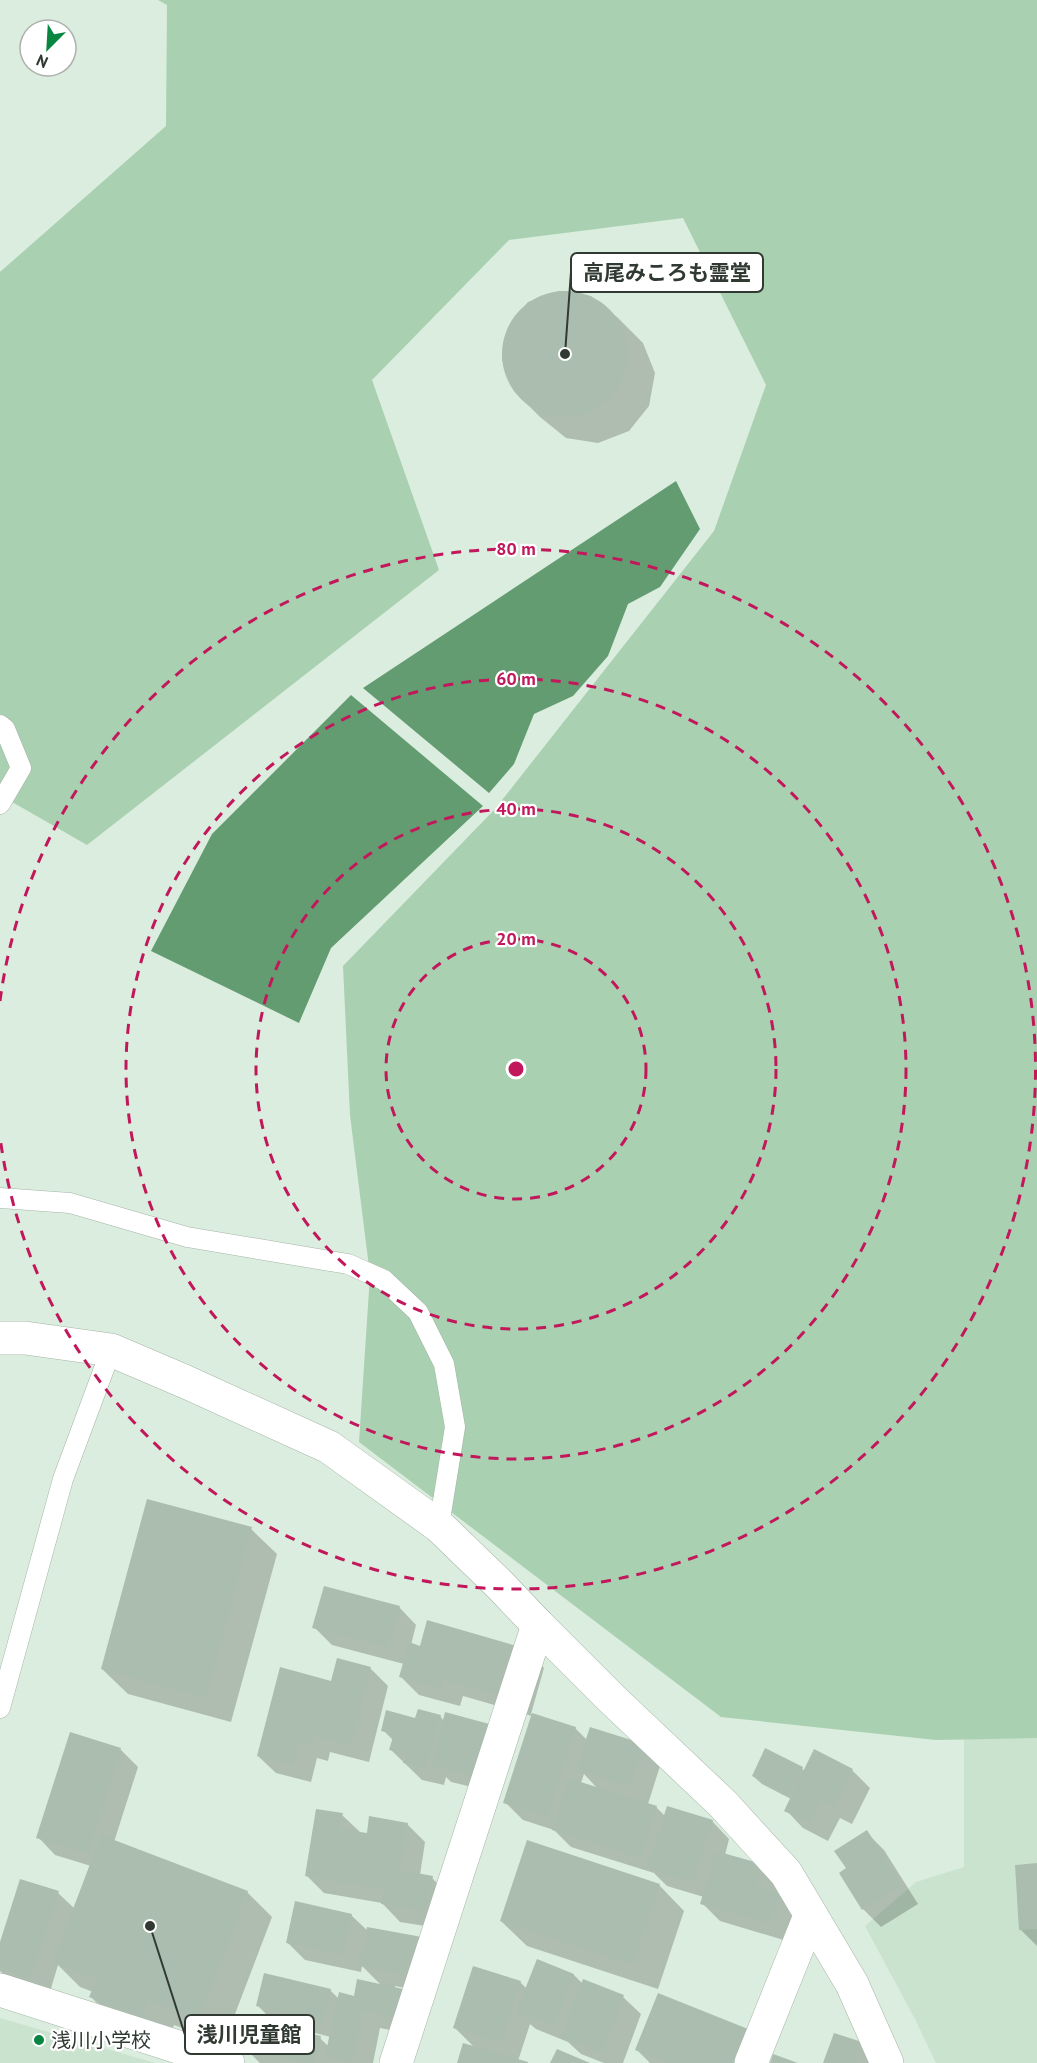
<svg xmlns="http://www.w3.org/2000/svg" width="1037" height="2063" font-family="'PT Sans','Noto Sans JP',sans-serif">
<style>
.built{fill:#cae3cf}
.green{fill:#a9d0b1}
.water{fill:#649c72}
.shadow{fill:#0003;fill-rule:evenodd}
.building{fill:#abbdae}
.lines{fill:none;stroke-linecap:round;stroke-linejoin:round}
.service-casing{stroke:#a4b5a7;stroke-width:21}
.minor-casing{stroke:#a4b5a7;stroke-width:34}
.service{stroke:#fff;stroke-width:20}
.minor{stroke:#fff;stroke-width:33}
.ring{fill:none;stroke:#c2185b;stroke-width:3;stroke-dasharray:10 8}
.poi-dot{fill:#068641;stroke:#fff;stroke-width:2}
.labels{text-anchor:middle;stroke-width:4.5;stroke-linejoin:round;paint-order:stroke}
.poi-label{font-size:20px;fill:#313933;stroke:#fff;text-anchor:start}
.centre{fill:#c2185b;stroke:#fff;stroke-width:3}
.ring-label{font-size:18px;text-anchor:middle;font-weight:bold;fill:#c2185b;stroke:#fff;stroke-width:4.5;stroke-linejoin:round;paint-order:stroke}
.leader{fill:none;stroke:#313933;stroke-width:2}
.callout-dot{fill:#313933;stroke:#fff;stroke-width:2}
.callout{fill:#fff;stroke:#313933;stroke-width:2}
.callout-label{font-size:21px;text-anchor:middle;font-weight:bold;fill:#313933}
</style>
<rect width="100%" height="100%" fill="#dbedde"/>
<!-- built -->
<g class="built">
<path d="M1037,1738V2063H936L916,2021L865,1926L916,1882L964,1867V1739Z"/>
<path d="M0,2018L155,2063H0Z"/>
</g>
<!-- green -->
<path class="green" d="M158,0H1037V1738L936,1740L721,1717L359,1442L370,1275L350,1115L343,966L495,809L714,531L766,385L683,218L509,240L372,380L439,570L87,845L0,795V272L166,126L167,5Z"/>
<!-- water -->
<g class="water">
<path d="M676,481L700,529L660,587L628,604L608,656L573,696L534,714L514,764L489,793L363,688Z"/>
<path d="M351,695L483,806L331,948L299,1023L151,951L212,834Z"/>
</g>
<!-- shadow -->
<g class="shadow">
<path d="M559,291L591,296L617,317L643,343L655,373L649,406L629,431L598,443L566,438L540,417L514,391L502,360L508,328L528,302Z"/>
<path d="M251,1529L277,1554L231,1722L128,1694L102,1669Z"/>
<path d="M399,1607L416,1625L411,1645L421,1647L526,1650L544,1668L531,1714L575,1728L587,1740L643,1746L661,1763L648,1804L656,1807L665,1816L712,1821L729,1839L725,1855L762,1866L779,1883L777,1893L796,1911L787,1941L720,1921L702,1903L704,1897L667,1886L654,1873L571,1847L554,1830L523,1820L505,1802L532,1716L463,1696L460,1706L419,1695L401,1677L404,1664L332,1645L314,1627ZM584,1774L598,1789L581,1783Z"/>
<path d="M338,1660L371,1669L388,1686L369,1762L330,1752L328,1761L317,1758L311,1782L276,1773L258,1756L332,1683Z"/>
<path d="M440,1716L444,1721L498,1793L451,1782L446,1777L444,1785L422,1780L391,1750L394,1741L383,1730L416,1720Z"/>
<path d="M120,1749L138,1767L114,1842L247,1892L272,1917L224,2043L174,2025L168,2042L116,2022L91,1997L93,1992L80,1987L58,1965L49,1995L12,1983L0,1971V1947L58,1893L75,1909L91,1866L55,1855L38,1837Z"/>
<path d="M802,1768L805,1772L852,1770L870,1788L852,1824L840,1818L828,1841L803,1828L786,1810L791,1799L762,1784L753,1776Z"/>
<path d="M342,1815L360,1832L368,1835L407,1824L425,1842L420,1875L432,1878L449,1895L444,1929L400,1922L382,1903L324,1893L307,1876Z"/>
<path d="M866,1832L884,1850L918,1904L881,1927L864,1910L841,1873L848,1869Z"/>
<path d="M1037,1865V1946L1020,1929Z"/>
<path d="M659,1885L684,1911L658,1989L527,1946L501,1921Z"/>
<path d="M351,1915L433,1993L395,1986V1989L414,2035L380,2028L373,2063H260L244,2047L320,2038L329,2047L331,2037L275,2023L257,2005L330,1990L339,1999L355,1997L382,1986L362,1966L361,1972L305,1960L287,1942Z"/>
<path d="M538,1961L574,1975L583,1984L584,1981L623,1997L641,2014L623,2063H604L581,2054L568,2042L536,2029L530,2024L518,2061L524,2063H459L475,2048L455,2028L520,1982L527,1989Z"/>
<path d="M862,2044L879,2063H825Z"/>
<path d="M637,2050L759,2063H650Z"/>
</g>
<!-- building -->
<g class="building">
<circle cx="565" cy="354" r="63"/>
<path d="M147,1499L252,1527L206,1698L101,1669Z"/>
<path d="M324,1586L400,1606L388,1648L312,1628Z"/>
<path d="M427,1620L527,1649L513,1699L445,1680L442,1689L399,1677L409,1642L420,1646Z"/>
<path d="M337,1658L371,1667L351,1745L313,1735L311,1744L299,1741L293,1765L257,1756L280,1667L331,1681Z"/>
<path d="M418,1709L441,1715L426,1768L403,1763L406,1754L389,1750L394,1734L381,1731L386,1710L415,1718Z"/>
<path d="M445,1712L493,1725L480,1777L432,1765Z"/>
<path d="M532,1713L576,1727L548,1817L503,1803Z"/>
<path d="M590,1727L644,1744L630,1787L576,1769Z"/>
<path d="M70,1732L121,1748L88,1854L36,1838Z"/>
<path d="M765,1748L803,1767L788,1795L752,1776Z"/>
<path d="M814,1749L853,1769L834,1807L822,1801L811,1824L784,1811Z"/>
<path d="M568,1778L657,1806L641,1858L552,1830Z"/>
<path d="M667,1806L713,1820L693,1882L647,1868Z"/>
<path d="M316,1809L343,1813L339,1829L367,1833L369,1816L408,1823L400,1870L433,1876L426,1912L381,1904L383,1890L305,1876Z"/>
<path d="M867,1830L902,1885L862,1910L839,1873L846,1868L834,1851Z"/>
<path d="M101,1835L248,1891L199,2019L149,2001L143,2018L89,1997L97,1979L53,1962Z"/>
<path d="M527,1840L660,1884L633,1965L500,1921Z"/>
<path d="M716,1851L762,1864L756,1885L780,1893L770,1924L700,1904Z"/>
<path d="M1037,1863V1929L1019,1930L1015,1865Z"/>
<path d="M20,1879L59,1891L31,1978L0,1968V1942Z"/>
<path d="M295,1901L352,1914L343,1955L286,1943Z"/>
<path d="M367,1927L422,1937L415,1977L360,1966Z"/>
<path d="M537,1959L574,1974L554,2026L516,2012Z"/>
<path d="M473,1966L521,1981L501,2043L453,2028Z"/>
<path d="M264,1973L331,1989L323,2023L256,2006Z"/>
<path d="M357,1979L403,1989L397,2018L363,2011L352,2063L325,2056L339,1992L354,1996Z"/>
<path d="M583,1979L624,1995L603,2053L561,2037Z"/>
<path d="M658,1993L748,2029L735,2063H668L635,2050Z"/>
<path d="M250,2018L321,2036L314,2063H304L242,2047Z"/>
<path d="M834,2033L862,2042L855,2063H823Z"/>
<path d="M463,2043L528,2062V2063H457Z"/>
<path d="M557,2049L590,2063H550Z"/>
<path d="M773,2054L798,2063H770Z"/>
</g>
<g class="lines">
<!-- service casing -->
<g class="service-casing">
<g id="service">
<path d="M0,725L5,729L21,768L0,804"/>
<path d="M0,1198L70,1203L187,1237L348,1264L384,1280L418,1312L444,1364L455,1427L439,1526"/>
<path d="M0,1708L63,1479L111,1350"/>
</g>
</g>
<!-- minor casing -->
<g class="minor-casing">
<g id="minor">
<path d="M0,1338H25L111,1350L186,1382L329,1447L439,1526L501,1586L538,1625L612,1699L723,1804L786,1873L852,1984L887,2063"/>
<path d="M0,1990L228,2063"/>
<path d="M396,2063L538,1625"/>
<path d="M751,2063L810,1916"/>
</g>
</g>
<!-- service -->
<use href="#service" class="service"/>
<!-- minor -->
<use href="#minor" class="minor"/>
</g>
<!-- distance rings -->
<g class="ring">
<circle cx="516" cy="1069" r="130"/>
<circle cx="516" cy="1069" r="260"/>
<circle cx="516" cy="1069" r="390"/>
<path d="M0 1001A520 520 0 1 1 0 1137"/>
</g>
<!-- markers -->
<circle class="poi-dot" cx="39" cy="2040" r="6"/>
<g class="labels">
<!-- poi labels -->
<g class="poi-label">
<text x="51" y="2047">浅川小学校</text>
</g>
</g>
<circle cx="516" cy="1069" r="9" class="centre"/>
<g class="ring-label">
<text x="516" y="555">80 m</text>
<text x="516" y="685">60 m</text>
<text x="516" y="815">40 m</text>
<text x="516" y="945">20 m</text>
</g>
<!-- callouts -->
<path class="leader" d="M565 354L571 272M150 1926L185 2035"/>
<g class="callout-dot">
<circle cx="565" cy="354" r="6"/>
<circle cx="150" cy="1926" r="6"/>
</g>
<g class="callout">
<rect x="571" y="253" width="192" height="39" rx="6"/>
<rect x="185" y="2015" width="129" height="39" rx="6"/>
</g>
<g class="callout-label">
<text x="667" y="280">高尾みころも霊堂</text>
<text x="249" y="2042">浅川児童館</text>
</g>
<!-- north arrow -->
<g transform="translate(48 48) rotate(204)"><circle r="28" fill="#ffffff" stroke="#adb0ad" stroke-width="1.5"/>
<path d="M0-4.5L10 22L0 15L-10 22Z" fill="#068641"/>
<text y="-9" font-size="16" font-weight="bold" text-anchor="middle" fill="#313933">N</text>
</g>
</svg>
